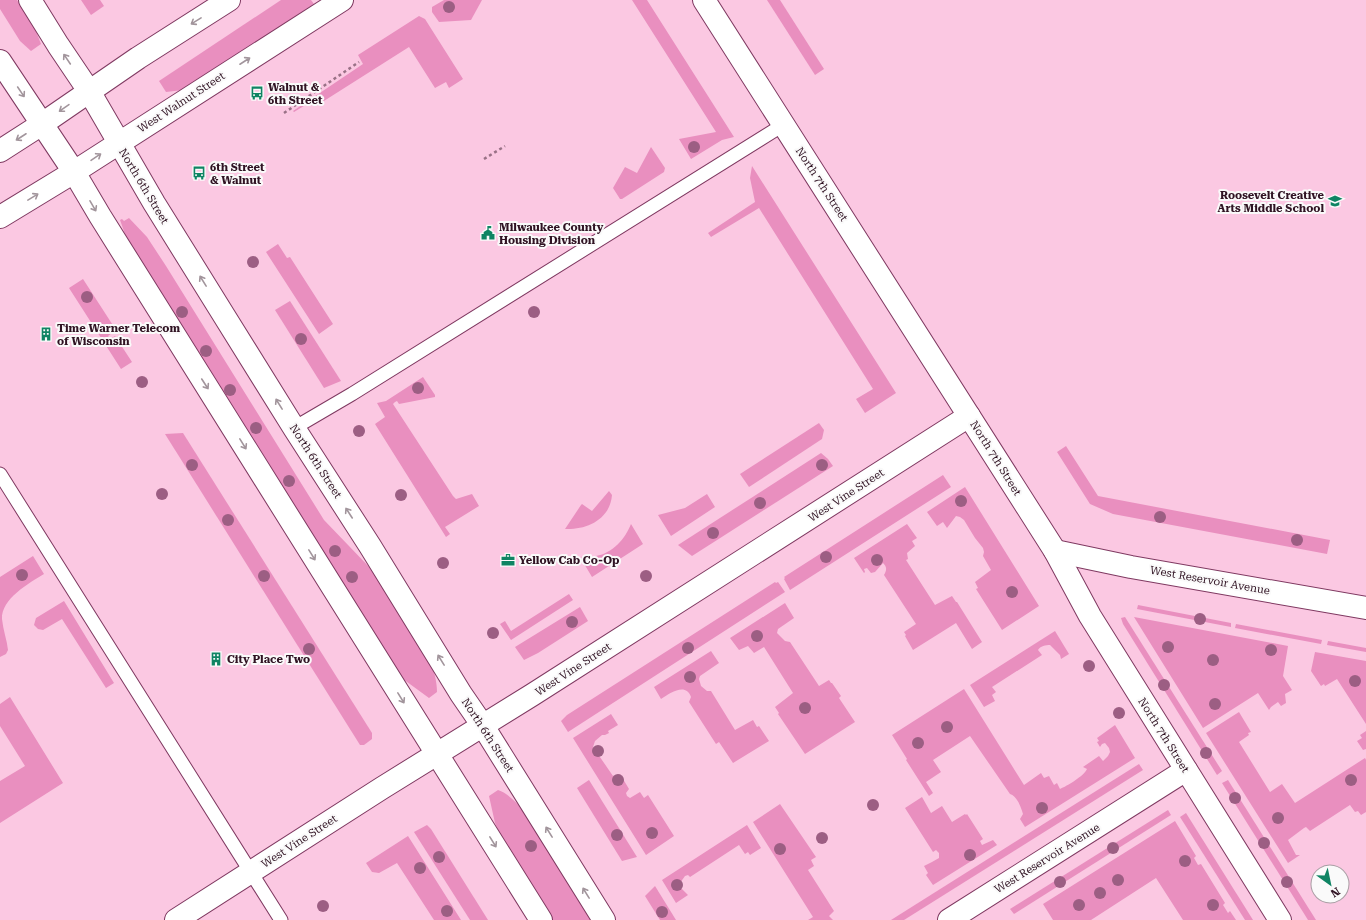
<svg xmlns="http://www.w3.org/2000/svg" width="1366" height="920" font-family="'Roboto Serif',serif">
<style>
.green{fill:#e98fbf}
.lines{fill:none;stroke-linecap:round;stroke-linejoin:round}
.lane-casing{stroke:#7f3961;stroke-width:15}
.street-casing{stroke:#7f3961;stroke-width:24}
.secondary-casing{stroke:#7f3961;stroke-width:24}
.path{stroke:#997186;stroke-width:2.5;stroke-dasharray:3 3;stroke-linecap:butt}
.lane{stroke:#fff;stroke-width:13}
.street{stroke:#fff;stroke-width:22}
.secondary{stroke:#fff;stroke-width:22}
.tree{fill:#9c5e83}
.oneway{stroke:#a2959c}
.labels{text-anchor:middle;stroke-width:4;stroke-linejoin:round;paint-order:stroke}
.poi-label{font-size:11px;font-weight:bold;fill:#301323;stroke:#fafafa;text-anchor:start}
.street-label{font-size:11px;fill:#301323;stroke:#fafafa}
</style>
<rect width="100%" height="100%" fill="#fbc8e2"/>
<!-- green -->
<g class="green">
<path d="M0,0H17L34,26L41,44L31,51L20,41L0,9Z"/>
<path d="M81,0H100L104,6L91,15Z"/>
<path d="M281,0H311L314,4L183,90L166,92L159,81Z"/>
<path d="M444,0H482L471,20L439,22L432,12V7Z"/>
<path d="M632,0H647L734,137L722,140L691,159L679,139L716,132Z"/>
<path d="M767,0H780L824,69L815,75Z"/>
<path d="M419,16L425,19L463,79L449,88L446,82L435,88L409,47L316,106L312,101L294,112L293,111L363,64L358,55Z"/>
<path d="M651,147L665,168L664,172L622,199H620L613,188L625,167L637,173Z"/>
<path d="M752,166L896,393L865,413L856,399L873,389L759,208L711,237L708,233L755,202L750,178Z"/>
<path d="M129,218L147,237L166,266L324,520L373,571L430,660C434,671 437,681 437,692L429,698L403,679L126,237L120,220L122,219L124,221Z"/>
<path d="M278,244L287,258L290,257L333,324L319,334L266,252Z"/>
<path d="M83,279L116,330L108,336L110,339L115,336L132,362L121,369L69,288Z"/>
<path d="M290,301L341,381L324,388L275,310Z"/>
<path d="M423,377L435,395V397L399,404L397,401L395,402L393,404L453,496L456,499L472,494L479,506L445,527L450,534L446,537L375,424L385,417L377,403L386,401Z"/>
<path d="M819,423L824,430L822,439L749,487L740,474Z"/>
<path d="M183,433L372,733V739L364,745H360L165,434Z"/>
<path d="M1066,446L1098,496L1330,540L1327,554L1113,514L1090,504L1057,452Z"/>
<path d="M821,453L828,459L833,466L692,556L678,545Z"/>
<path d="M943,475L951,487L790,590L784,579L785,578L784,577Z"/>
<path d="M965,487L1039,606L1002,630L976,589L978,588L975,582L991,570L983,556L984,552L983,548L975,538L964,520L960,517L956,516L947,528L943,522L937,526L927,512Z"/>
<path d="M609,491L612,495C610,520 586,530 565,529L581,505L582,504L592,511Z"/>
<path d="M707,494L715,507L671,536L658,515L685,508Z"/>
<path d="M631,524L643,544L592,577L580,557C585,556 591,557 596,556C613,553 625,539 631,524Z"/>
<path d="M907,524L917,538L912,541L915,546L907,553L908,559L906,560L935,605L952,596L956,602H957L982,642L972,649L956,623L913,650L905,636L906,635L904,632L916,624L884,575C887,570 887,567 883,563L875,572L871,573L867,568L864,569L865,572L864,573L854,558Z"/>
<path d="M33,556L44,574C29,583 1,599 2,619C3,630 7,640 8,650L6,654L0,657V577Z"/>
<path d="M775,582L776,583L778,582L785,592L568,732L561,721L567,715Z"/>
<path d="M569,594L573,600L511,640L500,624L505,621L511,631Z"/>
<path d="M64,601L114,683L106,688L62,619L43,630L38,629L34,625L36,618Z"/>
<path d="M785,603L794,618L778,629L777,633L785,641L790,642L819,686L829,680L831,683H832L841,696L839,698L855,722L805,754L778,714L779,713L775,707L793,693L764,647L754,653L748,646L739,650L730,638Z"/>
<path d="M1138,605L1231,623V627L1137,609Z"/>
<path d="M580,607L588,621L538,653L524,660L515,647Z"/>
<path d="M1125,617L1222,771L1217,775L1123,624L1121,618Z"/>
<path d="M1134,617L1288,646L1283,676L1292,690L1285,694L1286,703L1281,706L1278,702L1271,707L1269,710L1258,693L1203,728Z"/>
<path d="M1236,624L1322,640L1321,644L1235,628Z"/>
<path d="M1055,631L1069,654L1061,659L1060,655L1050,645C1046,645 1040,646 1038,650L1042,655L992,687L996,692L992,695L995,701L984,707L970,685Z"/>
<path d="M1328,641L1366,648V652L1327,645Z"/>
<path d="M711,651L719,663L700,676L699,679L701,686L707,691H711L735,730L753,720L757,727L759,726L769,741L733,763L719,742L716,744L689,702L691,697C686,682 670,693 661,699L654,687Z"/>
<path d="M1315,652L1366,661V724L1337,679L1325,686L1324,684L1321,686L1311,671Z"/>
<path d="M964,689L1024,785L1041,773L1044,778L1049,776L1054,785L1057,783L1060,789C1067,786 1084,776 1087,769L1083,767L1099,756L1103,761L1108,756L1110,752L1109,748L1105,743L1102,744L1100,747L1097,742L1099,741L1097,738L1115,725L1135,758L1025,827L1020,819L1023,814C1021,807 1017,796 1010,794L970,736L933,760L941,772L926,782L933,793L929,796L906,760L907,759L892,735Z"/>
<path d="M10,697L63,783L0,823V781L25,766L0,726V704Z"/>
<path d="M1239,712L1251,732L1248,733L1249,735L1239,742L1270,792L1282,784L1295,803L1365,758L1366,760V812L1361,815L1358,811L1355,812L1350,805L1310,831L1306,827L1304,828L1288,840L1296,855H1300L1288,863L1206,733Z"/>
<path d="M611,714L618,725L608,731L609,733L605,735H602L595,741L593,747L613,776L620,774L629,789L626,793L627,796L630,798L640,792L644,798L648,795L674,836L646,855L573,738Z"/>
<path d="M1366,731V749L1363,750L1357,741L1362,738L1360,735Z"/>
<path d="M1139,764L1143,770L904,920H891Z"/>
<path d="M589,780L637,857L622,861L577,788Z"/>
<path d="M1228,780L1316,920H1308L1222,783Z"/>
<path d="M498,790C508,793 517,804 525,811L594,920H553L503,841L495,823L489,796Z"/>
<path d="M922,797L931,813L942,806L952,822L965,814L966,815L967,814L983,839L980,841L982,845L993,840L997,845L933,885L926,875L928,873L924,866L932,862L939,858V853L936,850L933,852L905,808Z"/>
<path d="M780,804L816,857L811,860L814,866L808,870L834,911L829,916L833,920H808L813,917L753,822Z"/>
<path d="M1168,810L1171,815L1014,914L1010,909Z"/>
<path d="M1186,813L1253,920H1245L1180,817Z"/>
<path d="M1175,821L1196,856L1194,858L1198,865L1201,864L1225,903L1223,905L1228,913L1230,911L1236,920H1183L1156,878L1091,920H1053L1043,904Z"/>
<path d="M427,825L431,829L488,920H470L414,832Z"/>
<path d="M747,825L761,848L750,855L748,852L745,854L739,845L690,877L688,875L685,876L680,883L681,888L688,895L676,903L662,880Z"/>
<path d="M408,836L461,920H434L397,863L379,873L372,872L366,863Z"/>
<path d="M655,886L676,920H660L645,896Z"/>
</g>
<g class="lines">
<!-- lane casing -->
<g class="lane-casing">
<g id="lane">
<path d="M294,428L352,394L783,125"/>
<path d="M0,474L281,920"/>
</g>
</g>
<!-- street casing -->
<g class="street-casing">
<g id="street">
<path d="M704,0L1055,551L1090,616L1280,920"/>
<path d="M1055,551L1131,567L1366,608"/>
<path d="M176,920L382,788L532,695L969,416"/>
<path d="M949,920L1186,770"/>
</g>
</g>
<!-- secondary casing -->
<g class="secondary-casing">
<g id="secondary">
<path d="M30,0L58,45L89,91L154,203L223,314L294,428L370,546L461,694L483,726L604,920"/>
<path d="M0,61L74,172L100,216L541,920"/>
<path d="M0,151L42,124L138,58L229,0"/>
<path d="M0,217L74,172L342,0"/>
</g>
</g>
<!-- path -->
<g class="path">
<path d="M284,113L359,62"/>
<path d="M484,159L505,146"/>
</g>
<!-- lane -->
<use href="#lane" class="lane"/>
<!-- street -->
<use href="#street" class="street"/>
<!-- secondary -->
<use href="#secondary" class="secondary"/>
</g>
<!-- trees -->
<g class="tree">
<circle cx="449" cy="7" r="6"/>
<circle cx="694" cy="147" r="6"/>
<circle cx="253" cy="262" r="6"/>
<circle cx="87" cy="297" r="6"/>
<circle cx="182" cy="312" r="6"/>
<circle cx="534" cy="312" r="6"/>
<circle cx="301" cy="339" r="6"/>
<circle cx="206" cy="351" r="6"/>
<circle cx="142" cy="382" r="6"/>
<circle cx="418" cy="388" r="6"/>
<circle cx="230" cy="390" r="6"/>
<circle cx="256" cy="428" r="6"/>
<circle cx="359" cy="431" r="6"/>
<circle cx="192" cy="465" r="6"/>
<circle cx="822" cy="465" r="6"/>
<circle cx="289" cy="481" r="6"/>
<circle cx="162" cy="494" r="6"/>
<circle cx="401" cy="495" r="6"/>
<circle cx="961" cy="501" r="6"/>
<circle cx="760" cy="503" r="6"/>
<circle cx="1160" cy="517" r="6"/>
<circle cx="228" cy="520" r="6"/>
<circle cx="713" cy="533" r="6"/>
<circle cx="1297" cy="540" r="6"/>
<circle cx="335" cy="551" r="6"/>
<circle cx="826" cy="557" r="6"/>
<circle cx="877" cy="560" r="6"/>
<circle cx="443" cy="563" r="6"/>
<circle cx="22" cy="575" r="6"/>
<circle cx="264" cy="576" r="6"/>
<circle cx="646" cy="576" r="6"/>
<circle cx="352" cy="577" r="6"/>
<circle cx="1012" cy="592" r="6"/>
<circle cx="1200" cy="619" r="6"/>
<circle cx="572" cy="622" r="6"/>
<circle cx="493" cy="633" r="6"/>
<circle cx="757" cy="636" r="6"/>
<circle cx="1168" cy="647" r="6"/>
<circle cx="688" cy="648" r="6"/>
<circle cx="309" cy="649" r="6"/>
<circle cx="1271" cy="650" r="6"/>
<circle cx="1213" cy="660" r="6"/>
<circle cx="1089" cy="666" r="6"/>
<circle cx="690" cy="677" r="6"/>
<circle cx="1355" cy="681" r="6"/>
<circle cx="1164" cy="685" r="6"/>
<circle cx="1215" cy="704" r="6"/>
<circle cx="805" cy="708" r="6"/>
<circle cx="1119" cy="713" r="6"/>
<circle cx="947" cy="727" r="6"/>
<circle cx="918" cy="743" r="6"/>
<circle cx="598" cy="751" r="6"/>
<circle cx="1206" cy="753" r="6"/>
<circle cx="618" cy="780" r="6"/>
<circle cx="1351" cy="780" r="6"/>
<circle cx="1235" cy="798" r="6"/>
<circle cx="873" cy="805" r="6"/>
<circle cx="1042" cy="808" r="6"/>
<circle cx="1278" cy="818" r="6"/>
<circle cx="652" cy="833" r="6"/>
<circle cx="617" cy="835" r="6"/>
<circle cx="822" cy="838" r="6"/>
<circle cx="1264" cy="843" r="6"/>
<circle cx="531" cy="846" r="6"/>
<circle cx="1113" cy="848" r="6"/>
<circle cx="780" cy="849" r="6"/>
<circle cx="970" cy="855" r="6"/>
<circle cx="439" cy="857" r="6"/>
<circle cx="1185" cy="861" r="6"/>
<circle cx="420" cy="868" r="6"/>
<circle cx="1118" cy="880" r="6"/>
<circle cx="1060" cy="882" r="6"/>
<circle cx="1287" cy="882" r="6"/>
<circle cx="677" cy="885" r="6"/>
<circle cx="1100" cy="893" r="6"/>
<circle cx="1079" cy="905" r="6"/>
<circle cx="1213" cy="905" r="6"/>
<circle cx="323" cy="906" r="6"/>
<circle cx="447" cy="911" r="6"/>
<circle cx="662" cy="912" r="6"/>
</g>
<!-- one-way arrows -->
<defs><path id="oneway-shaft" d="M-6 0H5M1.5-3L5.5 0L1.5 3" fill="none" stroke-width="1.6" stroke-linecap="round" stroke-linejoin="round"/></defs>
<g class="oneway">
<use href="#oneway-shaft" transform="translate(196 21) rotate(148)"/>
<use href="#oneway-shaft" transform="translate(67 59) rotate(-124)"/>
<use href="#oneway-shaft" transform="translate(245 61) rotate(-33)"/>
<use href="#oneway-shaft" transform="translate(21 92) rotate(56)"/>
<use href="#oneway-shaft" transform="translate(64 108) rotate(145)"/>
<use href="#oneway-shaft" transform="translate(21 137) rotate(147)"/>
<use href="#oneway-shaft" transform="translate(96 157) rotate(-34)"/>
<use href="#oneway-shaft" transform="translate(33 197) rotate(-31)"/>
<use href="#oneway-shaft" transform="translate(93 206) rotate(60)"/>
<use href="#oneway-shaft" transform="translate(203 281) rotate(-122)"/>
<use href="#oneway-shaft" transform="translate(205 384) rotate(57)"/>
<use href="#oneway-shaft" transform="translate(279 404) rotate(-122)"/>
<use href="#oneway-shaft" transform="translate(243 444) rotate(58)"/>
<use href="#oneway-shaft" transform="translate(349 513) rotate(-123)"/>
<use href="#oneway-shaft" transform="translate(312 555) rotate(58)"/>
<use href="#oneway-shaft" transform="translate(441 660) rotate(-122)"/>
<use href="#oneway-shaft" transform="translate(401 698) rotate(58)"/>
<use href="#oneway-shaft" transform="translate(549 832) rotate(-122)"/>
<use href="#oneway-shaft" transform="translate(493 842) rotate(58)"/>
<use href="#oneway-shaft" transform="translate(586 893) rotate(-122)"/>
</g>
<!-- icons -->
<defs>
<g id="bus-bare" transform="scale(1.08)"><path d="M-5-6H5V4H4V6H2V4H-2V6H-4V4H-5ZM-3.5-4V0h7V-4ZM-3.5 1.2v1.5H-2V1.2ZM2 1.2v1.5H3.5V1.2Z" fill="#0f8463" stroke="#fafafa" stroke-width="2.5" paint-order="stroke"/></g>
<g id="school-bare" transform="scale(1.08)"><path d="M0-5L7-2L0 1L-7-2ZM-4 1L0 2.5L4 1V4Q0 6-4 4Z" fill="#0f8463" stroke="#fafafa" stroke-width="2.5" paint-order="stroke"/></g>
<g id="civic-bare" transform="scale(1.08)"><path d="M-.6-6.5H3V-4.5H.6V-3L4-1V1h2V6H-6V1h2V-1L-.6-3ZM-1.2 2.5V6h2.4V2.5Z" fill="#0f8463" stroke="#fafafa" stroke-width="2.5" paint-order="stroke"/></g>
<g id="building-bare" transform="scale(1.08)"><path d="M-4-6H4V6H1V3H-1V6H-4ZM-2.5-4.3h1.7v1.8h-1.7ZM.8-4.3h1.7v1.8H.8ZM-2.5-1h1.7V.8h-1.7ZM.8-1h1.7V.8H.8Z" fill="#0f8463" stroke="#fafafa" stroke-width="2.5" paint-order="stroke"/></g>
<g id="office-bare" transform="scale(1.08)"><path d="M-6-3h4V-5.5h4V-3h4V5H-6ZM-1-4.5V-3h2v-1.5ZM-6 0V1H6V0Z" fill="#0f8463" stroke="#fafafa" stroke-width="2.5" paint-order="stroke"/></g>
</defs>
<g fill-rule="evenodd">
<use href="#bus-bare" x="257" y="93"/>
<use href="#bus-bare" x="199" y="173"/>
<use href="#school-bare" x="1335" y="201"/>
<use href="#civic-bare" x="488" y="233"/>
<use href="#building-bare" x="46" y="334"/>
<use href="#office-bare" x="508" y="560"/>
<use href="#building-bare" x="216" y="659"/>
</g>
<g class="labels">
<!-- poi labels -->
<g class="poi-label">
<text x="268" y="91">Walnut &amp;<tspan x="268" dy="13">6th Street</tspan></text>
<text x="210" y="171">6th Street<tspan x="210" dy="13">&amp; Walnut</tspan></text>
<text x="1324" y="199" text-anchor="end">Roosevelt Creative<tspan x="1324" dy="13">Arts Middle School</tspan></text>
<text x="499" y="231">Milwaukee County<tspan x="499" dy="13">Housing Division</tspan></text>
<text x="57" y="332">Time Warner Telecom<tspan x="57" dy="13">of Wisconsin</tspan></text>
<text x="519" y="564">Yellow Cab Co-Op</text>
<text x="227" y="663">City Place Two</text>
</g>
<!-- street labels -->
<g class="street-label">
<text transform="translate(181 102) rotate(-33)" y="4">West Walnut Street</text>
<text transform="translate(822 184) rotate(57)" y="4">North 7th Street</text>
<text transform="translate(144 186) rotate(59)" y="4">North 6th Street</text>
<text transform="translate(996 458) rotate(58)" y="4">North 7th Street</text>
<text transform="translate(316 461) rotate(57)" y="4">North 6th Street</text>
<text transform="translate(846 495) rotate(-33)" y="4">West Vine Street</text>
<text transform="translate(1210 580) rotate(10)" y="4">West Reservoir Avenue</text>
<text transform="translate(573 669) rotate(-33)" y="4">West Vine Street</text>
<text transform="translate(488 735) rotate(57)" y="4">North 6th Street</text>
<text transform="translate(1164 735) rotate(58)" y="4">North 7th Street</text>
<text transform="translate(299 841) rotate(-33)" y="4">West Vine Street</text>
<text transform="translate(1047 858) rotate(-32)" y="4">West Reservoir Avenue</text>
</g>
</g>
<!-- north arrow -->
<g transform="translate(1330 884) rotate(147)"><circle r="19" fill="#fafafa" stroke="#a99ea4"/>
<path d="M0-3L7 15L0 10L-7 15Z" fill="#0f8463"/>
<text y="-6" font-size="11" font-weight="bold" text-anchor="middle" fill="#301323">N</text>
</g>
</svg>
